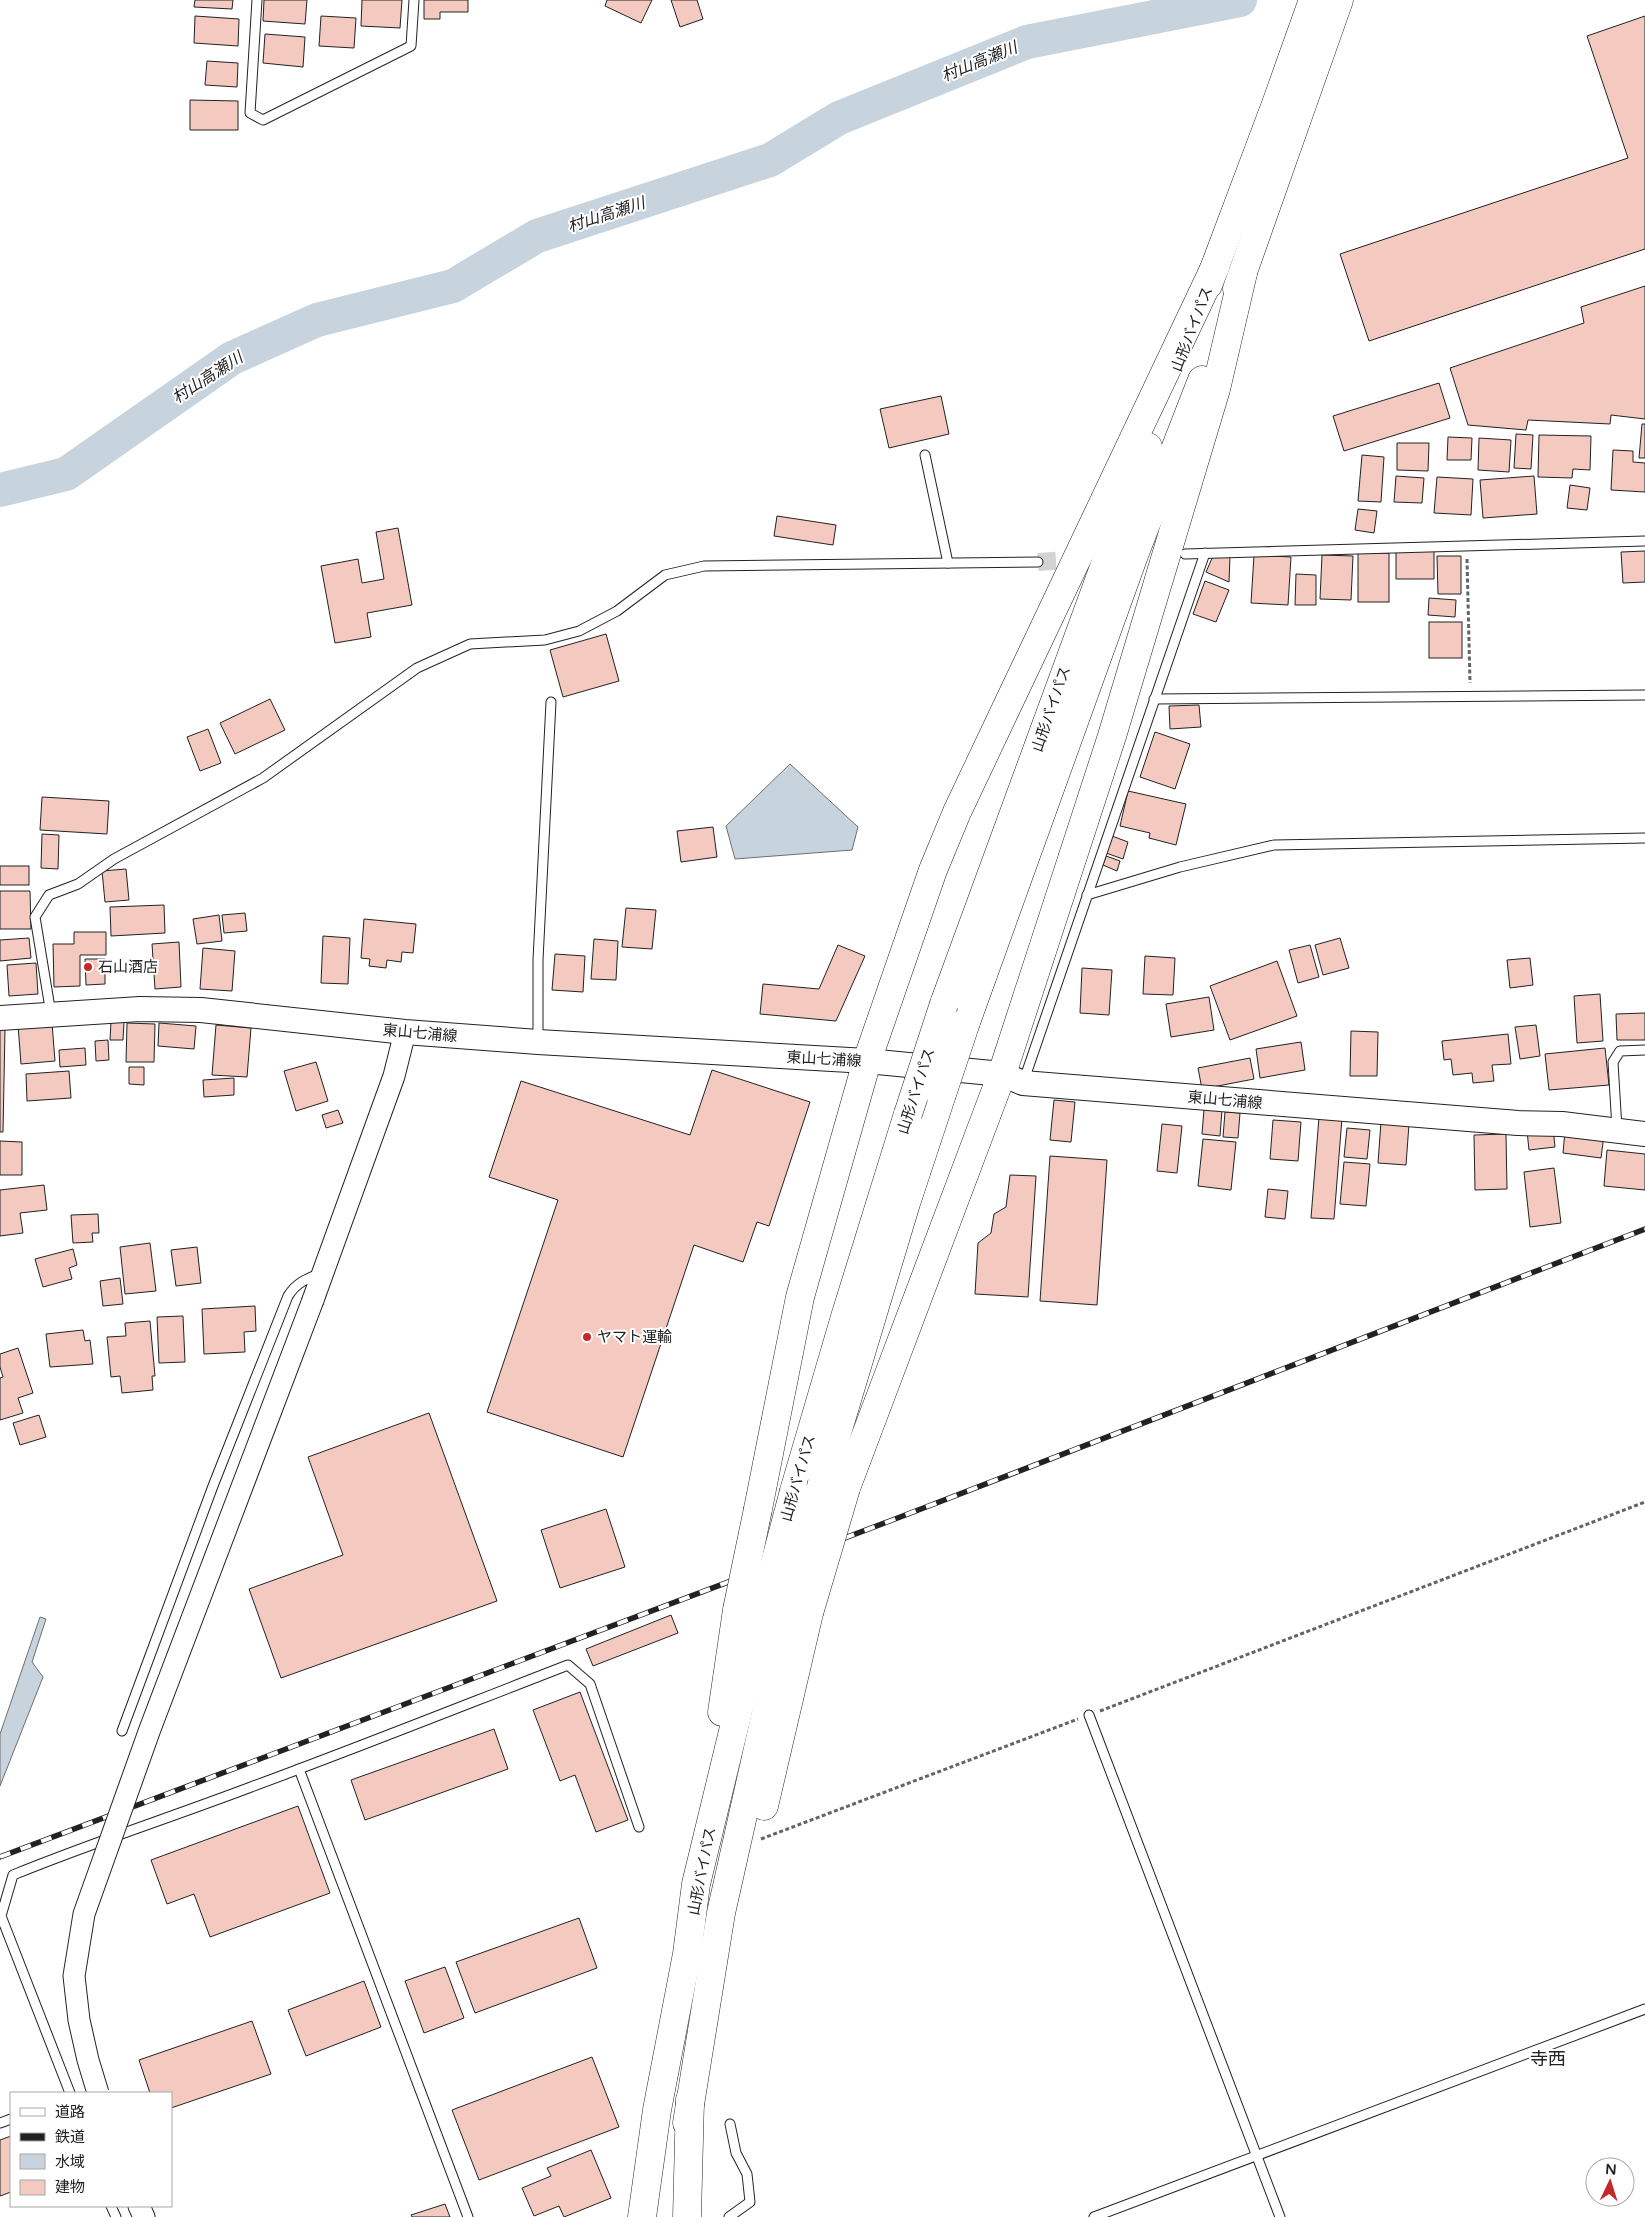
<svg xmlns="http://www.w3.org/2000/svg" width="1645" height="2217" font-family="'Varela Round','Noto Sans JP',sans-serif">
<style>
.water{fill:#c7d3dd;stroke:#6f6f6f}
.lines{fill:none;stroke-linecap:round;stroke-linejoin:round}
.river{stroke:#c7d3dd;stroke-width:34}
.building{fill:#f3c9c0;stroke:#222}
.minor-tunnel{stroke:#d3d3d3;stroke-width:18;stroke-dasharray:18 9;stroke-linecap:butt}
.service-casing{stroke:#222;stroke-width:11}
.tertiary-casing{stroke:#222;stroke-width:23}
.secondary-casing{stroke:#222;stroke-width:26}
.trunk-casing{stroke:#222;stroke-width:29}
.motorway-casing{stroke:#222;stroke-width:29}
.path{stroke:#646464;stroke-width:3;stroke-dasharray:4 2.5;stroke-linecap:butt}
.service{stroke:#fff;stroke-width:9}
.tertiary{stroke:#fff;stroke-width:21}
.secondary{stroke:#fff;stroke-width:24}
.trunk{stroke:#fff;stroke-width:28}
.motorway{stroke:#fff;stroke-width:28}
.rail-casing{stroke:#222;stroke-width:5.5}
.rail{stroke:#fff;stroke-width:4;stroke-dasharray:11;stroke-linecap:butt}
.tertiary-bridge-casing{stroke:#222;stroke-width:23;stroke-linecap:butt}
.trunk-bridge-casing{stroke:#222;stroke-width:29;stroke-linecap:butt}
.tertiary-bridge{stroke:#fff;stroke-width:21}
.trunk-bridge{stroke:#fff;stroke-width:28}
.poi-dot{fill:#c62828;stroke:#fff;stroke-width:2}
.labels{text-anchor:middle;stroke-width:4;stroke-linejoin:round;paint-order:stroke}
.street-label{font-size:15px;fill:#222;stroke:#fff}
.poi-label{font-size:15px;fill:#222;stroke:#fff;text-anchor:start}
.water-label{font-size:16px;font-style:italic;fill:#222;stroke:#fff}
.quarter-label{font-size:18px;fill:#222;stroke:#fff}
</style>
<rect width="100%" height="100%" fill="#fff"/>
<!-- water -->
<g class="water">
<path d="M790,764L858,827L852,850L735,859L726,826Z"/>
<path d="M40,1617L46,1619L32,1662L43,1677L0,1786V1734Z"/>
</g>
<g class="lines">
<!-- river -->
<path class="river" d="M0,490L66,474L232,358L317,320L453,286L537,236L770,160L839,118L1027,42L1240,0"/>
</g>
<!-- building -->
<g class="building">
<path d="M195,0H233L232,9L194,7Z"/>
<path d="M264,0H307L305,24L263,21Z"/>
<path d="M362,0H402L400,28L361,26Z"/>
<path d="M424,0H468V12H440V19H424Z"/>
<path d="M607,0H652L641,23L605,6Z"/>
<path d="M671,0H697L703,19L680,27Z"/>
<path d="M195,16L239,19L238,46L194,43Z"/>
<path d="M321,16L356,18L354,48L319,46Z"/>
<path d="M1645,16V249L1369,341L1340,254L1628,158L1587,36Z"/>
<path d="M265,34L305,37L303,67L263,63Z"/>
<path d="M207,61L238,63L237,87L205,85Z"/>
<path d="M190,100L238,101V130H190Z"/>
<path d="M1645,286V419L1611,415L1610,424L1528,420L1526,430L1468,425L1450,368L1584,323L1581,307Z"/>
<path d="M1439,383L1450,418L1344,451L1333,416Z"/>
<path d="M941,396L949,434L889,448L880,409Z"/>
<path d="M1642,424H1645V458H1639Z"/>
<path d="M1516,434L1533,435L1531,469L1514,468Z"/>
<path d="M1539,435L1591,436L1590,470L1573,469L1572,478L1538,477Z"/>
<path d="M1448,437L1472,438L1471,460H1447Z"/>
<path d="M1479,438L1511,440L1509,472L1478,470Z"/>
<path d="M1397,443H1429L1428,471L1397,470Z"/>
<path d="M1613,450L1633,451V462L1645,463V492L1611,490Z"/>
<path d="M1362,455L1384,457L1381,502L1358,501Z"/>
<path d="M1396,476L1424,478L1422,503L1394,502Z"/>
<path d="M1534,476L1537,514L1483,518L1480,480Z"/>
<path d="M1437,477L1473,479L1471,515L1434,513Z"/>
<path d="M1570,485L1590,488L1587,510L1567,508Z"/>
<path d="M1358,509L1377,511L1374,533L1355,530Z"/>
<path d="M777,516L836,525L833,545L774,536Z"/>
<path d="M398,528L412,605L367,613L371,637L335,643L321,566L358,559L362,583L384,579L376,532Z"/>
<path d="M1434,550V579H1396V551Z"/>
<path d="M1645,551V582L1623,583L1621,552Z"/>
<rect x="1358" y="553" width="31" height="49"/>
<path d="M1254,555L1291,557L1288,605L1251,603Z"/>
<path d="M1322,555L1353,556L1351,600L1320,599Z"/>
<path d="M1213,556H1230L1229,582L1206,572Z"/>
<path d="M1437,556H1461V594H1438Z"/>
<path d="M1296,574L1316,575V605H1295Z"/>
<path d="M1205,581L1229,590L1216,622L1193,614Z"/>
<path d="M1429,598L1456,600L1455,617L1428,615Z"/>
<rect x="1429" y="622" width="33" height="36"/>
<path d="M606,634L619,681L563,697L550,650Z"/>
<path d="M270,699L285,730L235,754L220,723Z"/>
<path d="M1199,705L1201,727L1170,729L1169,706Z"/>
<path d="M208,729L221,763L200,771L187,737Z"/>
<path d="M1155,732L1190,744L1175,789L1140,777Z"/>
<path d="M1128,791L1186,804L1176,845L1149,838L1150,833L1120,826Z"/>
<path d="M42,797L109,801L107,834L40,830Z"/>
<path d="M713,827L717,857L681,862L677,831Z"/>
<path d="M42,834L59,835L58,869L41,868Z"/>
<path d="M1112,836L1128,842L1123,859L1106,853Z"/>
<path d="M1106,856L1120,861L1117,871L1103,865Z"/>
<rect x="0" y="866" width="29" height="19"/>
<path d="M126,869L129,900L105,902L102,871Z"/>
<path d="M0,891H30L31,929H0Z"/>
<path d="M164,905L165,933L111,936L110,907Z"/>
<path d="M626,908L656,910L652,949L622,947Z"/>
<path d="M245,913L247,931L224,933L222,915Z"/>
<path d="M219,915L222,941L197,944L193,919Z"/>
<path d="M364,919L416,924L413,953L402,952L401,962L387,960L386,968L369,966L370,959L361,958Z"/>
<path d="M74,932H106V955H80V986L54,987L53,944H74Z"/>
<path d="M323,936L350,938L348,984L321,983Z"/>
<path d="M29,938L31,958L0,961V940Z"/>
<path d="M1340,938L1349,968L1323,975L1315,945Z"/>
<path d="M594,939L618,941L616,980L591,979Z"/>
<path d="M179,942L181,987L155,989L152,944Z"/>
<path d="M838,945L865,956L836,1021L760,1014L763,984L819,989Z"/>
<path d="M1310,945L1319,977L1298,983L1289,950Z"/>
<path d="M203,948L235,951L232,991L200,989Z"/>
<path d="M555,954L585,956L583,992L552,990Z"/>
<path d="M1145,956L1175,958L1173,995L1143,994Z"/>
<path d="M1530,958L1533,985L1510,988L1507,960Z"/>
<path d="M85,959H105V984L86,985Z"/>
<path d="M1277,961L1297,1016L1230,1040L1210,986Z"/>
<path d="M36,963L38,994L9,996L7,965Z"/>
<path d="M1082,968L1112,970L1109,1015L1080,1013Z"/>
<path d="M1600,994L1603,1041L1577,1043L1574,996Z"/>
<path d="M1209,997L1214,1030L1171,1037L1166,1004Z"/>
<path d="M1645,1013V1040H1617L1616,1014Z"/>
<path d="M111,1021L124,1022L123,1040H110Z"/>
<path d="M52,1023L55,1061L21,1064L18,1025Z"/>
<path d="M127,1023L155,1024L154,1062H126Z"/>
<path d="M159,1023L196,1026L194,1049L158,1046Z"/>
<path d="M216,1025L251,1028L247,1077L212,1075Z"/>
<path d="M1536,1025L1540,1056L1520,1059L1515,1027Z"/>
<path d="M0,1028H5L3,1132H0Z"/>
<path d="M1351,1031L1378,1032L1377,1076H1350Z"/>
<path d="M1508,1034L1511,1064L1492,1065L1494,1081L1473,1083L1472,1073L1453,1075L1451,1059L1444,1060L1442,1041Z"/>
<path d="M108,1040L109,1060L96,1061L95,1041Z"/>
<path d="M1301,1042L1305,1070L1260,1078L1256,1049Z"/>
<path d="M85,1048L86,1065L60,1067L59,1050Z"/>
<path d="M1605,1048L1609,1085L1549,1090L1545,1054Z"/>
<path d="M1250,1058L1254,1079L1202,1089L1198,1068Z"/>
<path d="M316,1062L328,1101L296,1111L284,1071Z"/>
<path d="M129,1067H144V1085L129,1084Z"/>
<path d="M712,1070L810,1102L769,1226L757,1222L743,1262L694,1245L623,1457L487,1412L558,1200L489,1177L521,1081L690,1135Z"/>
<path d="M69,1071L71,1098L27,1101L26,1074Z"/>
<path d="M234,1078V1095L204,1097L203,1080Z"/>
<path d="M1054,1100L1075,1102L1071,1142L1050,1140Z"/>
<path d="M1204,1109L1222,1110L1220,1136L1202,1134Z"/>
<path d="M338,1110L343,1123L326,1128L322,1115Z"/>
<path d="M1225,1112L1240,1113L1238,1138L1223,1137Z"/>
<path d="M1319,1117L1342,1118L1334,1219L1311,1218Z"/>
<path d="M1273,1120L1301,1122L1298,1161L1270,1159Z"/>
<path d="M1381,1122L1409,1124L1406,1165L1378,1163Z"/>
<path d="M1162,1124L1182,1126L1177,1173L1157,1171Z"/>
<path d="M1347,1128L1370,1130L1367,1159L1344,1157Z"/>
<path d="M1553,1128L1555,1147L1529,1150L1527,1131Z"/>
<path d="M1565,1131L1604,1135L1601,1158L1563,1153Z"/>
<path d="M1506,1134L1507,1189L1475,1190L1474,1135Z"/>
<path d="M1203,1139L1236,1142L1231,1190L1198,1186Z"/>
<path d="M0,1141L22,1142V1175H0Z"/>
<path d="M1607,1150L1645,1154V1190L1604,1186Z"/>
<path d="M1050,1156L1107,1160L1097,1305L1040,1301Z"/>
<path d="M1344,1162L1370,1164L1366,1206L1340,1204Z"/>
<path d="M1554,1168L1561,1223L1530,1227L1524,1172Z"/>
<path d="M1010,1175L1036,1176L1028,1297L975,1294L978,1243L991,1233L994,1214L1006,1207Z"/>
<path d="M44,1185L47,1210L20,1213L23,1233L0,1236V1190Z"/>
<path d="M1268,1189L1288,1191L1285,1219L1265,1217Z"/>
<path d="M98,1214L99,1233H92L93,1242L73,1243L71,1215Z"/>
<path d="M150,1243L156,1291L125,1294L120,1247Z"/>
<path d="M197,1247L201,1283L176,1286L171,1250Z"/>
<path d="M73,1249L77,1265L69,1268L72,1279L43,1287L35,1259Z"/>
<path d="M120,1278L123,1304L103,1306L100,1281Z"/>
<path d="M255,1306L256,1331L244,1332L245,1352L204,1354L202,1309Z"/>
<path d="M183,1316L185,1362L159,1363L157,1317Z"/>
<path d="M150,1321L155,1376H152L153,1390L122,1393L120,1376L111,1377L107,1337L126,1336L125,1323Z"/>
<path d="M83,1330L85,1341L90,1340L93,1364L50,1367L46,1334Z"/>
<path d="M18,1348L33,1393L18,1398L23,1413L0,1420V1378L3,1377L0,1367V1354Z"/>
<path d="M429,1413L497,1601L281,1678L249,1589L343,1555L308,1457Z"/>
<path d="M39,1415L46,1437L20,1445L13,1423Z"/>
<path d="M606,1509L625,1567L560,1588L541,1530Z"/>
<path d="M671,1615L678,1633L593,1666L586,1649Z"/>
<path d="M580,1692L628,1820L596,1832L575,1775L560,1781L533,1710Z"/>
<path d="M494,1729L508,1769L365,1820L351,1780Z"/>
<path d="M298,1806L330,1893L210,1937L194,1894L167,1904L151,1860Z"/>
<path d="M579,1918L597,1968L475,2013L456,1962Z"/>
<path d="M445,1967L464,2018L424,2033L405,1981Z"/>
<path d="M364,1981L381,2027L306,2056L288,2010Z"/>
<path d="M252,2021L271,2074L171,2108V2093H150L139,2060Z"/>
<path d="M592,2057L619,2127L479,2180L452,2110Z"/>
<path d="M11,2136V2192L0,2196V2140Z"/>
<path d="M591,2150L611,2198L564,2217L559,2206L534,2216L522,2188L551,2176L547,2168Z"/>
<path d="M445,2204L450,2217H412L411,2215Z"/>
</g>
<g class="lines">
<!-- minor-tunnel -->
<path class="minor-tunnel" d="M1038,562L1085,559"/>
<!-- service casing -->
<g class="service-casing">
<g id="service">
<path d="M257,0L250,113L263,120L411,46L414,0"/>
<path d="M925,455L948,563"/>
<path d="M1185,554L1645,541"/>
<path d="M1154,699L1645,695"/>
<path d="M1087,895L1180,867L1274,845L1645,838"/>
<path d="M51,1014L35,917L49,895L78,884L114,859L263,778L417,668L470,644L545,640L579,631L617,611L665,575L704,566L1038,562"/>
<path d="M538,1042V960L551,702"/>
<path d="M1023,1083L1205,553"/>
<path d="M1617,1129L1613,1062L1620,1051L1645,1050"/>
<path d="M1089,1715L1280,2217"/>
<path d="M122,1731L213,1486L288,1296C296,1283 306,1279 321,1273"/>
<path d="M299,1769L468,2217"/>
<path d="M70,2093L1,1916L13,1875C91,1843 172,1817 251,1787C357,1748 462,1706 568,1665L590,1684L639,1827"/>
<path d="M0,2123L11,2119"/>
<path d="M111,2206L116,2217"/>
<path d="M729,2217L750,2202L747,2174L736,2153L730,2124"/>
<path d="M1094,2217L1645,2009"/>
</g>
</g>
<!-- tertiary casing -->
<g class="tertiary-casing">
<g id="tertiary">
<path d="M313,1300L394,1076L405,1032"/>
<path d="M139,2206L144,2217"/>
</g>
</g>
<!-- secondary casing -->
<g class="secondary-casing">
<path id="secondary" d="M0,1018L140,1009L201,1010L405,1032L538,1042L867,1061L1002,1074L1023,1083L1518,1123L1562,1124L1645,1134"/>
</g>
<!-- trunk casing -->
<g class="trunk-casing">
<g id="trunk">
<path d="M1208,285L1276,104L1313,0"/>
<path d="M1237,289L1339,0"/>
<path d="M944,1004L1148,447"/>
<path d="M966,1022L1134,555L1202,380"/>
<path d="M822,1483L906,1203L941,1097"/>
<path d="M846,1488L1002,1074L1112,736L1216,389L1243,273"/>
<path d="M794,1491L845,1317L908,1114"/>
<path d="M758,1509L800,1297L867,1061L933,870L957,812L1215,267"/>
<path d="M722,1712L737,1610"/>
<path d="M764,1806L809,1613"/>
<path d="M687,2123L721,1913L788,1615"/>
<path d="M642,2217L657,2110L687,1954L696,1884L762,1612"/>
</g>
</g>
<!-- motorway casing -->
<g class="motorway-casing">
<path id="motorway" d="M687,2217L690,2100"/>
</g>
<!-- path -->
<g class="path">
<path d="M1467,559L1470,683"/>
<path d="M1100,1711L1645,1502"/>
<path d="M761,1839L1078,1719"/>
</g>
<!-- service -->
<use href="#service" class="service"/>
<!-- tertiary -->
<use href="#tertiary" class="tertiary"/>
<!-- secondary -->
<use href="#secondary" class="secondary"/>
<!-- trunk -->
<use href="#trunk" class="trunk"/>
<!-- motorway -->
<use href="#motorway" class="motorway"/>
<!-- rail casing -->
<g class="rail-casing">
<path id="rail" d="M0,1857L895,1519L1645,1229"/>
</g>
<!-- rail -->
<use href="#rail" class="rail"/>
<!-- tertiary-bridge casing -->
<g class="tertiary-bridge-casing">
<path id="tertiary-bridge" d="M98,2093L88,2060L79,2020L74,1976L84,1914L150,1729L313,1300"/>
</g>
<!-- trunk-bridge casing -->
<g class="trunk-bridge-casing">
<g id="trunk-bridge">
<path d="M941,1097L966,1022"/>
<path d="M908,1114L944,1004"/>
<path d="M737,1610L758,1509"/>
<path d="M762,1612L794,1491"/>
<path d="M809,1613L846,1488"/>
<path d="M788,1615L822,1483"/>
</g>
</g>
<!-- tertiary-bridge -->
<use href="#tertiary-bridge" class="tertiary-bridge"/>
<!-- trunk-bridge -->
<use href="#trunk-bridge" class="trunk-bridge"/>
</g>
<!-- markers -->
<g class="poi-dot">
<circle cx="88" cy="967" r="5"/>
<circle cx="587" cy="1337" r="5"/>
</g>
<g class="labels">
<!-- street labels -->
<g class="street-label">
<text transform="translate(1192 329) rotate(-69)" y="5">山形バイパス</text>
<text transform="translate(1051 709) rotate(-71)" y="5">山形バイパス</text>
<text transform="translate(420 1033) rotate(5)" y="5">東山七浦線</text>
<text transform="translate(824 1059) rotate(3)" y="5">東山七浦線</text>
<text transform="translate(916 1091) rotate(-72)" y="5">山形バイパス</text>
<text transform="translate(1225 1100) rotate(5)" y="5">東山七浦線</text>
<text transform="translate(798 1478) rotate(-74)" y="5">山形バイパス</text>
<text transform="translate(702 1871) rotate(-79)" y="5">山形バイパス</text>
</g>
<!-- poi labels -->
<g class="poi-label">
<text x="98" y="972">石山酒店</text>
<text x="597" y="1342">ヤマト運輸</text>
</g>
<!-- water labels -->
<g class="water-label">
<text transform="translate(979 61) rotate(-22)" y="6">村山高瀬川</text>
<text transform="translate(606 214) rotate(-18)" y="6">村山高瀬川</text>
<text transform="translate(207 377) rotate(-33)" y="6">村山高瀬川</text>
</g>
<!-- quarter labels -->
<g class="quarter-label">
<text x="1548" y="2065">寺西</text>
</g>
</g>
<!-- legend -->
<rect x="10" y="2092" width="162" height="115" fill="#ffffff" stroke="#a7a7a7"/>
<rect x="20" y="2108" width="25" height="8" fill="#ffffff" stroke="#a7a7a7"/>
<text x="55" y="2117" font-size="15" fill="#222222">道路</text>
<rect x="20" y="2133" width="25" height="8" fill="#222222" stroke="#a7a7a7"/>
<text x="55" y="2142" font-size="15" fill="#222222">鉄道</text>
<rect x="20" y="2154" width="25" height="15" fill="#c7d3dd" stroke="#a7a7a7"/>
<text x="55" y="2167" font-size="15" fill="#222222">水域</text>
<rect x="20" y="2180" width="25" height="15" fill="#f3c9c0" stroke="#a7a7a7"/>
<text x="55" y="2192" font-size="15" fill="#222222">建物</text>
<!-- north arrow -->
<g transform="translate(1610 2182) rotate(4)"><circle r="24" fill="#ffffff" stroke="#a7a7a7"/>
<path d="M0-4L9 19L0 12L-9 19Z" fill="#c62828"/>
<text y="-8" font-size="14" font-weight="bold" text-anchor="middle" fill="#222222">N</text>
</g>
</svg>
